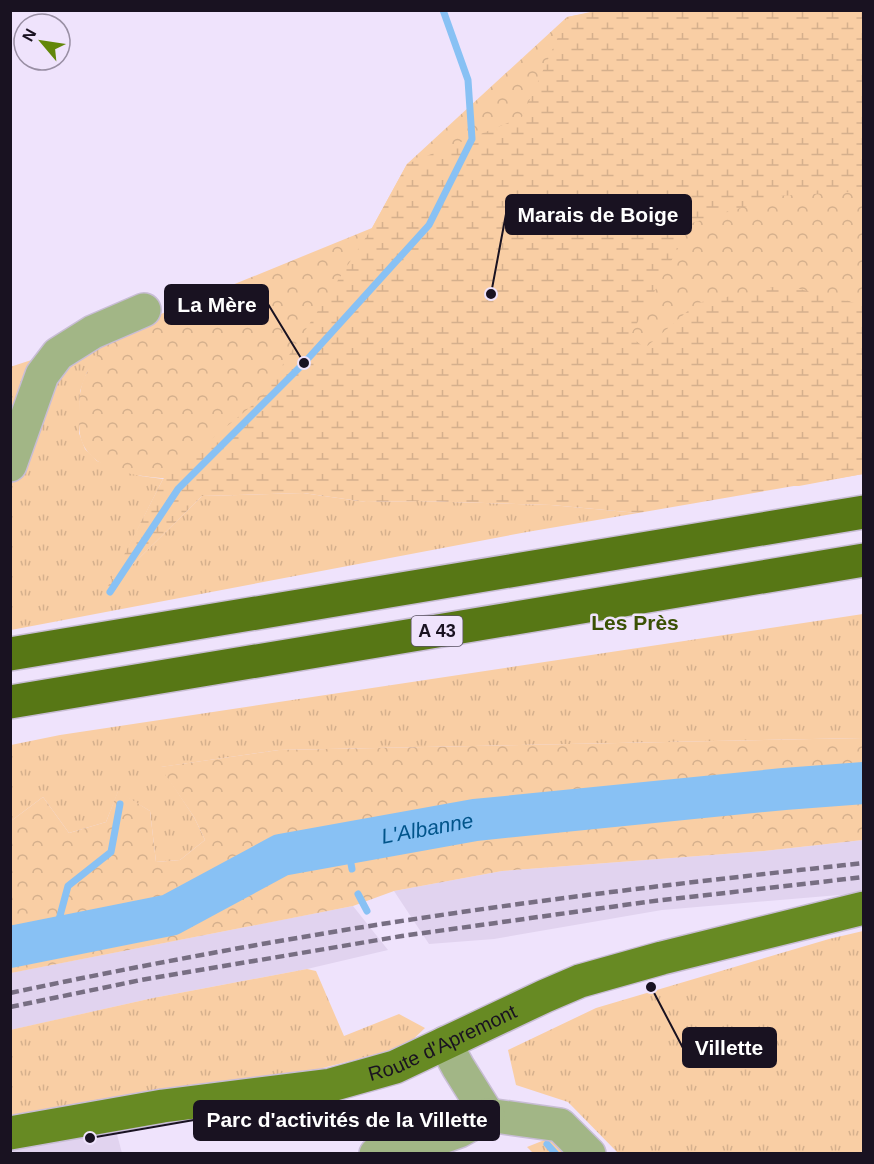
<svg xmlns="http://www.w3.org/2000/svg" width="874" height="1164" font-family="Arial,sans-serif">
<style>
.built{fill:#e1d3ef}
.grass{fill:url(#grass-tufts)}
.forest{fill:url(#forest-crowns)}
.wetland{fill:url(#wetland-marsh)}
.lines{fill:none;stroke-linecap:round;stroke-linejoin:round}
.stream{stroke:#88c1f4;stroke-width:7}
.river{stroke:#88c1f4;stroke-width:42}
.minor-casing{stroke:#c8bdd5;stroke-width:36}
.major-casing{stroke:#c8bdd5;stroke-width:36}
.highway-casing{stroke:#c8bdd5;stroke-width:36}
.minor{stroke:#a2b686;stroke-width:33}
.major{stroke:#678a23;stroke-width:33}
.highway{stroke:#577715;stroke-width:33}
.rail{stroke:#776e82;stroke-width:4.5;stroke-dasharray:9 4.5;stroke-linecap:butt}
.labels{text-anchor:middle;stroke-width:5;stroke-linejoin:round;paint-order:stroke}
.shield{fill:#efe3fc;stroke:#595163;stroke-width:1.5}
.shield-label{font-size:18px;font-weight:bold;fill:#191221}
.street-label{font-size:20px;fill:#191221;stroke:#efe3fc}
.neighbourhood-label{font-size:21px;font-weight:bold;fill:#3a5105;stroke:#efe3fc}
.water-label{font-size:21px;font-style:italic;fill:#01548a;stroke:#efe3fc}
.leader{fill:none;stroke:#191221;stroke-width:2}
.callout-dot{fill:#191221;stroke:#efe3fc;stroke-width:2}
.callout{fill:#191221;stroke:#191221;stroke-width:2}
.callout-label{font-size:21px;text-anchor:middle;font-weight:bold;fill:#fff}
</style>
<defs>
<pattern id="grass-tufts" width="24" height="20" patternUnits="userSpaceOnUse" patternTransform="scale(1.5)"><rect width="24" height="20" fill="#f9cea4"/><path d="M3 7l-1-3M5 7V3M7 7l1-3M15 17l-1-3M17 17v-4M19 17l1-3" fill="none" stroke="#d5b08d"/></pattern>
<pattern id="forest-crowns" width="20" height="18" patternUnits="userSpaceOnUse" patternTransform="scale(1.5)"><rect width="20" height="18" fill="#f9cea4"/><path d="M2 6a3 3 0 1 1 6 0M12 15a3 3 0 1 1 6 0" fill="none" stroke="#d5b08d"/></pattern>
<pattern id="wetland-marsh" width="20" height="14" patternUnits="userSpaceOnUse" patternTransform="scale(1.5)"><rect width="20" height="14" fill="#f9cea4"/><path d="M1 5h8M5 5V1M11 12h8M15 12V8" fill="none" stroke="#d5b08d"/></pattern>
</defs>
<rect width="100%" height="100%" fill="#efe3fc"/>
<!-- built -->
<g class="built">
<path d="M863,840V893L662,910L494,939L429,944L394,891L502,871L764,851Z"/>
<path d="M353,906L388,950L307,969L153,998L11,1030L10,973Z"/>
<path d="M115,1127L122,1153L11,1154V1148Z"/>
</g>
<!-- grass -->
<g class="grass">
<path d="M117,332L87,372L80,391L79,433L85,449L97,461L141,476L163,479L107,590L202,496L303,493L366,502L418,501L551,505L638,513L527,532L11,630L10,367Z"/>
<path d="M863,614V738L279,750L161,767L194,817L205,840L180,860L156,862L150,811L118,792L106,822L69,833L43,797L11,821V745L60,735Z"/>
<path d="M863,931V1153H618L568,1102L516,1085L508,1050L596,1008L829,939Z"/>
<path d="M307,969L316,971L344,1036L399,1014L425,1028L405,1047L248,1087L11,1122L10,1030L153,998Z"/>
<path d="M552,1137L568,1153H533L527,1147Z"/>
</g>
<!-- forest -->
<g class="forest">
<path d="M600,10L863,11V474L799,486L250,478C209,478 108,488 85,448C79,438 79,428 79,417C79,409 79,401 80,394C83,370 102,349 117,332L372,228L407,164L567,17Z"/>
<path d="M863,738V840L764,851L502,871L394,891L353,906L11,973V821L43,797L69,833L106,822L118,791L150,811L156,862L180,860L205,840L194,817L160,767L279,750Z"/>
</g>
<!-- wetland -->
<path class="wetland" d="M600,11H863V191L779,196L692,223L630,336L645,348L697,303L784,285L863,305V474L638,513L551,505L418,501L366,502L303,493L202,496L105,592L163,479L261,398L372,228L407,164L522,117L567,17Z"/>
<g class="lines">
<!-- stream -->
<g class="stream">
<path d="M110,592L178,489L304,363L429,225L472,139L468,80L443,10"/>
<path d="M347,843L352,869"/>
<path d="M358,894L367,911"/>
<path d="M54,938L68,886L111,852L120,804"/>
<path d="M547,1144L556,1154"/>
</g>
<!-- river -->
<path class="river" id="s1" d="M10,947L170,915L281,855L475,820L784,789L864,783"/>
<!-- minor casing -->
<g class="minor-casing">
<g id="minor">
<path d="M10,465L42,375L58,354L93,332L144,310"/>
<path d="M445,1043L458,1067L488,1115"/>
<path d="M488,1115L560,1125L589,1154"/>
<path d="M376,1154L382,1151L431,1141L459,1131L488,1115"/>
</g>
</g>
<!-- major casing -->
<g class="major-casing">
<g id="major">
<path id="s2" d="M10,1133L163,1106L331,1085L395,1067L545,996L580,981L662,958L864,908"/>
</g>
</g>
<!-- highway casing -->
<g class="highway-casing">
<g id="highway">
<path d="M10,654L864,512"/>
<path d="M10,702L864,560"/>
</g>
</g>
<!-- minor -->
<use href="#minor" class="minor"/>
<!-- major -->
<use href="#major" class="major"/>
<!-- highway -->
<use href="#highway" class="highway"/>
<!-- rail -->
<g class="rail">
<path d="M10,993C138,966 266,942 395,922C550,898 707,880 864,863"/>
<path d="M10,1007L141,980L402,936L646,902L864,877"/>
</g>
</g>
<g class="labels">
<!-- shield labels -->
<rect class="shield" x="411.5" y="616" width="51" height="30" rx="4.5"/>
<g class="shield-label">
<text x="437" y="637">A 43</text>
</g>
<!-- street labels -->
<g class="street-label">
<text dy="7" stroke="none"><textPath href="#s2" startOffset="444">Route d'Apremont</textPath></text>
</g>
<!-- neighbourhood labels -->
<g class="neighbourhood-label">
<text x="635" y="630">Les Près</text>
</g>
<!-- water labels -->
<g class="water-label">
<text dy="7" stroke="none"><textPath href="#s1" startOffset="438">L'Albanne</textPath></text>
</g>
</g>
<!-- callouts -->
<path class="leader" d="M491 294L506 214M304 363L268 304M651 987L683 1048M90 1138L194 1120"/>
<g class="callout-dot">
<circle cx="491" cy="294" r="6"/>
<circle cx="304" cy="363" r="6"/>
<circle cx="651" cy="987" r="6"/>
<circle cx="90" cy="1138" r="6"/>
</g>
<g class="callout">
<rect x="506" y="195" width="185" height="39" rx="6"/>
<rect x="165" y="285" width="103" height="39" rx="6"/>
<rect x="683" y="1028" width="93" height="39" rx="6"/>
<rect x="194" y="1101" width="305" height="39" rx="6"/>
</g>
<g class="callout-label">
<text x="598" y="222">Marais de Boige</text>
<text x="217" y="312">La Mère</text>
<text x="729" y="1055">Villette</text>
<text x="347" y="1127">Parc d'activités de la Villette</text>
</g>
<!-- border -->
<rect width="874" height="1164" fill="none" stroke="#191221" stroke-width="24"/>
<!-- north arrow -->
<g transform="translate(42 42) rotate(299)"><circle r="28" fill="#efe3fc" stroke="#998fa4" stroke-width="1.5"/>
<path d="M0-4.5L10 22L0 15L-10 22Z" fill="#62870a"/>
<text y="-9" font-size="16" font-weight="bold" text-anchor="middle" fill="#191221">N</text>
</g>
</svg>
